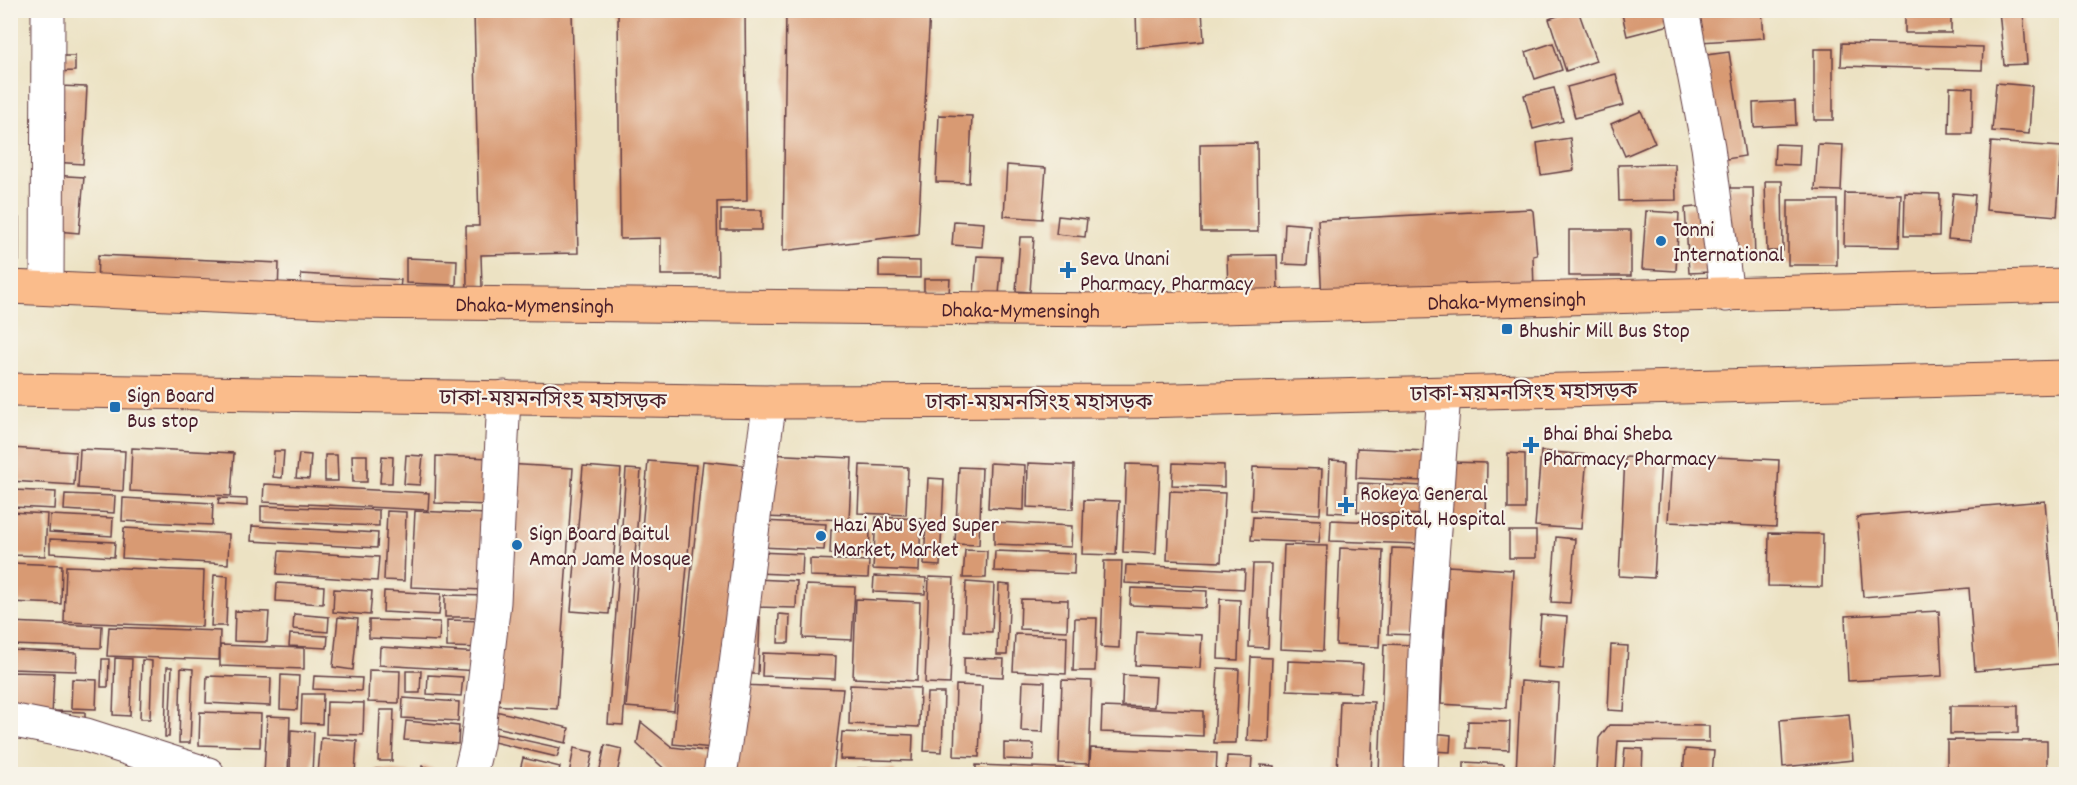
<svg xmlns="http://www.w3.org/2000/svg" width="2077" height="785" font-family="Dekko,'Noto Sans Bengali',sans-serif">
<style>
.building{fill:#d89a73}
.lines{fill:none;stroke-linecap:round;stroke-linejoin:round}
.minor-casing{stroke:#623c42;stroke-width:35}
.trunk-casing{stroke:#623c42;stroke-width:35}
.minor{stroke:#fff;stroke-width:33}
.trunk{stroke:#fabc8b;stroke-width:33}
.poi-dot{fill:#1f6fb2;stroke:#f7f3e8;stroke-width:2}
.labels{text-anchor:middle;stroke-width:4.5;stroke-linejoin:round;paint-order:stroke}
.poi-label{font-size:22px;fill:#4a1f2b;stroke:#f7f3e8;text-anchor:start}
.street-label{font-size:22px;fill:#4a1f2b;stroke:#f7f3e8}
</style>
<rect width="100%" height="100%" fill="#f7f3e8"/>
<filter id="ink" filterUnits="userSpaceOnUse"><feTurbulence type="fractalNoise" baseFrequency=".0167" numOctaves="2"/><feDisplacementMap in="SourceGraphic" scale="12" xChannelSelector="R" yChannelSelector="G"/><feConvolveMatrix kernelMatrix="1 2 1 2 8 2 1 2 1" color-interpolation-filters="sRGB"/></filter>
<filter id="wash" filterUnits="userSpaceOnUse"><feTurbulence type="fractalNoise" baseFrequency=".008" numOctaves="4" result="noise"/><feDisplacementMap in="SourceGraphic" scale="24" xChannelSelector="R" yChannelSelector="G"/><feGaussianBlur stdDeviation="1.35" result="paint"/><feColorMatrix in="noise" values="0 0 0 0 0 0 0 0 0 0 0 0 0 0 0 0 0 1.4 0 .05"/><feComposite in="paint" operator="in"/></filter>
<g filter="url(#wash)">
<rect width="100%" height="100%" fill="#ece2c3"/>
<g id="blocks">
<!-- building -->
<g class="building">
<path d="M572,10L578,253L481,255L482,287L467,288L466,226H479L474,12Z"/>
<path d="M618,10H745L747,201L717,202L718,275H661V238L620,239Z"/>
<path d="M786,10H930L918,234L783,251Z"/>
<path d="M1136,10H1202L1204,41L1137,48Z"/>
<path d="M1574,10H1578L1596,61L1566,71L1549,19Z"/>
<path d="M1632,10H1668L1670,25L1627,36L1622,14Z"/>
<path d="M1698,10H1762L1764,38L1700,42Z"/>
<rect x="1905" y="10" width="46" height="23"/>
<path d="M1999,10H2023L2027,64L2004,65Z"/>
<path d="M1553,43L1562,70L1535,79L1526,52Z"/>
<path d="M1842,43L1983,47L1982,70L1841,66Z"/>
<rect x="1814" y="49" width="19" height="71"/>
<path d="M1729,52L1745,156L1721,160L1706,55Z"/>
<path d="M52,56H75V71L52,72Z"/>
<path d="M1616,74L1624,105L1575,118L1567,87Z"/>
<path d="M1996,83L2032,86L2029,134L1992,131Z"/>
<path d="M10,86H15L16,128H10Z"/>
<path d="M57,86L87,87L83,164L53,162Z"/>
<path d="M1950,87L1973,88L1972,134H1949Z"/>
<path d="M1554,88L1563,121L1533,129L1524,95Z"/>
<path d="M1795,101L1796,125L1754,127L1753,103Z"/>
<path d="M1641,111L1655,143L1625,156L1611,124Z"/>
<path d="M939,115L972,116L969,183L936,182Z"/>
<path d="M1570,138L1574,170L1541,175L1537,143Z"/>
<path d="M1991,142L2062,147L2057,216L1986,210Z"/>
<path d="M1257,143L1258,232H1201L1200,144Z"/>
<path d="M1775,144L1800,145L1799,165L1774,164Z"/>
<path d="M1818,144L1843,145L1841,191L1815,190Z"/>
<path d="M10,159H13L14,201H10Z"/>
<path d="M1675,164L1676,200L1619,201L1618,165Z"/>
<path d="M1007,165L1046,168L1042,219L1004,216Z"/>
<path d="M50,175L84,177L79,233L45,230Z"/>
<path d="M1765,181H1782L1783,251H1767Z"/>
<path d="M1730,188H1753L1755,260L1732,261Z"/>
<path d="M1845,193L1901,194L1899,247L1844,246Z"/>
<path d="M1905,193L1940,194L1939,236H1904Z"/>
<path d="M1953,193L1975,195L1971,241L1948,239Z"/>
<rect x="1788" y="200" width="49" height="65"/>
<path d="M1706,206L1710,272L1689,273L1685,208Z"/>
<path d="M1531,209L1533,211L1537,255L1533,256L1534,291L1322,301L1318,220Z"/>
<rect x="721" y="210" width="41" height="20"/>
<path d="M1646,211L1679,213L1676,271L1642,269Z"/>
<path d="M1058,216L1087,219L1085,237L1056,234Z"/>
<path d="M19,218V261H10V219Z"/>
<path d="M954,221L984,223L982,247L952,245Z"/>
<path d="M1285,223L1310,225L1307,265L1283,264Z"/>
<rect x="1569" y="230" width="62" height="46"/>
<path d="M1020,237H1034L1030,292L1016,291Z"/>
<path d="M98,255L279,263L278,295L97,286Z"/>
<path d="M1277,255L1278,292H1228L1227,256Z"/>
<path d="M977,256L1002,257L999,295L974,293Z"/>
<path d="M406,258L457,260L456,285L406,283Z"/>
<path d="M879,260L920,261V278L879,277Z"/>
<path d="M301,274L401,280L399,297L300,292Z"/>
<path d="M924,279H950L949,294H924Z"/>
<path d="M10,448L76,452L74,485L10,481Z"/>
<path d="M132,448L234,453L231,496L130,491Z"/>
<path d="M1357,448L1426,451L1424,481L1356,478Z"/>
<path d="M80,449L125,451L123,491L78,488Z"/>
<path d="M274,451H284L282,478L273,477Z"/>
<path d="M1541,451L1587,455L1581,529L1535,526Z"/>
<path d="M1508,453L1525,454V509H1508Z"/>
<path d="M299,454L311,455L309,479L296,478Z"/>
<path d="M766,454L852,458L849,520L764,517Z"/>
<path d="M325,455H337L338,481H325Z"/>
<path d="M352,455H367V482H353Z"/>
<path d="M406,455L423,456L420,485L404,484Z"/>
<path d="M1672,455L1779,460L1776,527L1668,522Z"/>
<path d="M382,456L393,457L392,483H380Z"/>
<path d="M436,456L492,458L490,505L435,503Z"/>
<path d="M1625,457L1661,459L1654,578L1619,576Z"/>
<path d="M1330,460L1347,461L1345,513L1328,512Z"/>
<path d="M648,461L696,465L674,711L626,707Z"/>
<path d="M703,461L751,466L722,749L673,744Z"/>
<path d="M1449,462L1487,463L1486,520L1448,519Z"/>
<path d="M990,463L1025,465L1024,510L988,508Z"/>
<path d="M1028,463L1074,465L1073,509L1027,507Z"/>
<path d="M1173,463L1224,465V487L1172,485Z"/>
<path d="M506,464L573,468L557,709L491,705Z"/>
<path d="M1126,464L1160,465L1156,554L1123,552Z"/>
<path d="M860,465L908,467L906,515L858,513Z"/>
<path d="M583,466L621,469L609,614L571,611Z"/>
<path d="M959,467L982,468L979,545L955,544Z"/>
<path d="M1253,467L1322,469L1320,514L1251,510Z"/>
<path d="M626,469L641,470L623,725L608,724Z"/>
<path d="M928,478L944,479L940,566L924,565Z"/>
<path d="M1358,483L1424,486L1423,515L1357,512Z"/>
<path d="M264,484L429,493L428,510L263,502Z"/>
<path d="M14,490L56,492L55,509L13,507Z"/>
<path d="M1170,491L1225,493L1221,562L1167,560Z"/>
<path d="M65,494L115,496L114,513L64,510Z"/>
<path d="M123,498L213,503L212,525L122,521Z"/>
<path d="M219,498L247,499V506L218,504Z"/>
<path d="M1084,500L1119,501L1116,555L1082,554Z"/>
<path d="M2045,501L2059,664L1975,671L1969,588L1863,597L1857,517Z"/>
<path d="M261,506L379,510V526L261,521Z"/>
<path d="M387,511L406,512L404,581L384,580Z"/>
<path d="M415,511L487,514L484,590L411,587Z"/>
<path d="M11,512L47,514L45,556L10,555Z"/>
<path d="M50,515L113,518L112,536L49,532Z"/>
<path d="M876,517L921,519L919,571L873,569Z"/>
<path d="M1253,517L1321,520L1319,543L1251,540Z"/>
<path d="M1331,520L1422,524L1421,544L1330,541Z"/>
<path d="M762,521L826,524L824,550L761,547Z"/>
<path d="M994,522L1072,526L1071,547L994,544Z"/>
<path d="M252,526L378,533L377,548L251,541Z"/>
<path d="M124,528L229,534L228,564L122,558Z"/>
<path d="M831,530L870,531L869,555L830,554Z"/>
<rect x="1509" y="531" width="27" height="27"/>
<path d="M1769,533L1823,534L1822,587L1768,586Z"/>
<path d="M1556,537L1575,539L1570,603L1551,602Z"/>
<path d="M50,539L115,542L114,557L50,553Z"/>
<path d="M1284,545L1327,546L1323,651L1280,649Z"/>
<path d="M1340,548L1383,550L1379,647L1336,645Z"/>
<path d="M1392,548L1421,549L1417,635L1388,634Z"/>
<path d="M965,550L987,551L986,578H963Z"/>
<path d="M279,551L379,557L377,581L277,574Z"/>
<path d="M995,551L1075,554L1074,574L994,571Z"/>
<path d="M758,552L803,554L802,575L757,573Z"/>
<path d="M810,559L869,561L868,578L810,576Z"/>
<path d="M1104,561H1122L1119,648L1101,647Z"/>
<path d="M11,563L62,565L61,604L10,602Z"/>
<path d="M1253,564H1271L1268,648L1249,647Z"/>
<path d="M1126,565L1245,570L1244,589L1125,583Z"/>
<path d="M66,566L204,571L202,627L64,622Z"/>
<path d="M1448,566L1513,570L1506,708L1441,704Z"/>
<path d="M214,575L228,576L226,626H211Z"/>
<path d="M874,576L926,578L925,594L873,592Z"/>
<path d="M929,577L954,578L950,684L925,683Z"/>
<path d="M755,579L797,581L796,608L754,607Z"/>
<path d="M966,582L994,584L992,632L964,631Z"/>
<path d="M277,583L324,586L323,604L276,601Z"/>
<path d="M999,584L1010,585L1007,655H997Z"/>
<path d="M806,585L855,587L852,640L803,638Z"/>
<path d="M1131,588L1207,591L1206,608L1130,605Z"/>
<path d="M334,589L372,591L370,615L333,612Z"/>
<path d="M384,591L441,594L439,615L383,612Z"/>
<path d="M445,595L489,596V617H445Z"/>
<path d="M856,599L920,602L917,681L853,678Z"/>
<path d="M1021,599L1068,600L1067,631L1020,629Z"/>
<path d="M1220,599L1240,600L1238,660L1218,659Z"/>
<path d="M235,611L269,612L267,642L234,641Z"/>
<path d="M1939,611L1942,676L1848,681L1845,616Z"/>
<path d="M294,614L329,617L328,632L293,629Z"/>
<path d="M779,614L790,615L789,643H778Z"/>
<path d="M1541,615L1567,617L1563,669L1537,667Z"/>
<path d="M747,616L760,617L758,674H745Z"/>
<path d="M338,617L358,619L353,670L333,667Z"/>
<path d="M1075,618H1097L1095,671H1073Z"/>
<path d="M369,620L440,622L439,641L369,638Z"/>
<path d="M447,620L486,621V648L447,647Z"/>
<path d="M10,622L102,626L101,648L10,645Z"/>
<path d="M109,627L220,631L219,660L107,656Z"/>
<path d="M1137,632L1202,635L1200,668L1135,665Z"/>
<path d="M290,634L328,636L327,648L289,646Z"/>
<path d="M1015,634L1067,636L1066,674L1013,671Z"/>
<path d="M1384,644L1413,645L1408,774H1379Z"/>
<path d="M220,645L304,648V669L220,666Z"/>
<path d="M1611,645L1628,646L1624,711L1608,710Z"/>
<path d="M380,647L481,653L479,671L379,665Z"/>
<path d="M10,650L77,653L76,671L10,669Z"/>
<path d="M763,653L836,656L835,679L762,676Z"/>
<path d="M1251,657L1272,658L1269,742L1247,741Z"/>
<path d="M115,658L132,659L130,716L113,715Z"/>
<path d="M964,658L1004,659L1003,677L964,675Z"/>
<path d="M102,659H109L108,687H101Z"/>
<path d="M142,660L152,661L150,719H140Z"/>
<path d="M1288,661L1363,664L1361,693L1287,690Z"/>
<path d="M167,667H172L169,737H165Z"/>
<path d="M181,668L193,669L190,743H179Z"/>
<path d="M1218,668L1239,669L1236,743H1214Z"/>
<path d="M369,670L400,671L399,703L368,702Z"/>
<path d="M406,671H421L420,693H406Z"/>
<path d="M10,672L54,673L52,716L10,715Z"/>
<path d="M281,675L299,676L297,710L280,709Z"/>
<path d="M428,675L463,677L461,696L427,694Z"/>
<path d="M1123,675L1156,677L1154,707L1122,706Z"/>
<path d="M207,676L271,678L270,706L206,703Z"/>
<path d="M314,676L362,678L361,691L313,689Z"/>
<path d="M72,679L97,680L96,709L71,708Z"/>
<path d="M1062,680L1092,681L1089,764L1059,763Z"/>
<path d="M1023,681L1045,682L1043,732L1021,731Z"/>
<path d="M1521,681L1559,684L1554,774L1516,772Z"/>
<path d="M740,685L843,689L833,774H725Z"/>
<path d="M850,685L920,688L919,727L849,724Z"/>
<path d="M956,685L982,686L979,757L954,756Z"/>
<path d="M927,693H944L942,752L924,751Z"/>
<path d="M302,694H323L322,724L301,723Z"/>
<path d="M403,698L459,702L458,721L402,718Z"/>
<path d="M1340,701L1374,702L1371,774H1337Z"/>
<path d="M327,702L364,703L363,735L326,734Z"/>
<path d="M1950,706H2018V733L1950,734Z"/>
<path d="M1102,707L1203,711V736L1101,732Z"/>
<path d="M380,710H394L392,761H378Z"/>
<path d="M491,710L569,728L566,743L487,725Z"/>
<path d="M55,711L85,712V724L54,723Z"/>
<path d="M200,712L261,714L260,747L199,745Z"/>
<path d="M1849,714L1853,760L1783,767L1780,720Z"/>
<path d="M267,716L290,717L288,774H264Z"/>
<path d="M406,721L459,726L458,744L404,740Z"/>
<path d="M1468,721L1510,722L1509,750L1467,748Z"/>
<path d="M641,722L672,747L714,752L706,774H670L637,744Z"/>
<path d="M1609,725L1709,726V742L1618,741L1616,772L1597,771L1599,738Z"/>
<path d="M291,730L314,732L312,774H290Z"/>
<path d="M487,732L560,748L557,757L485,740Z"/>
<path d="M842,732L913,735L912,761L840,759Z"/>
<path d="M1432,733L1451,735L1450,752L1431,751Z"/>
<path d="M321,738L357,741L355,774H318Z"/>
<path d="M1947,740L2047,741V774H1947Z"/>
<path d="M1004,743L1034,744L1033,760L1004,759Z"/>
<path d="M605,745L622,749L617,774H599Z"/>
<path d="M574,748L593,752L588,774H569Z"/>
<path d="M1091,748L1217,753L1216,774H1089Z"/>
<path d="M1625,748L1643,749L1642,772L1623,771Z"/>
<path d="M1685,749L1714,751L1712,774H1683Z"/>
<path d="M1227,756L1252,757L1251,774H1226Z"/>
<path d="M523,758L560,767L558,774H519Z"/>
<path d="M1464,762L1504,764V774H1464Z"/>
<path d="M976,765L1083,769V774H976Z"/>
<path d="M1261,765L1274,766V774H1261Z"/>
<path d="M422,766L454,774H421Z"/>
<path d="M858,768L895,770V774H858Z"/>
<path d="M376,769L412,773V774H376Z"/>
<path d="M1432,769L1452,770V774H1432Z"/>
</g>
</g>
</g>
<g filter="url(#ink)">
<use href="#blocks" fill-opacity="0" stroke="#623c42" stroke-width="1.5"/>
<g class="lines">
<!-- minor casing -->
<g class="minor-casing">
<g id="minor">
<path d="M1682,10L1708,147L1727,295"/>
<path d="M47,288L48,10"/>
<path d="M10,720L86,735L208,774"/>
<path d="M470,774L477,745L494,602L504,397"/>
<path d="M720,774C741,651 750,526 770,402"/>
<path d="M1421,774L1425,653L1444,393"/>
</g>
</g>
<!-- trunk casing -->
<g class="trunk-casing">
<g id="trunk">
<path id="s1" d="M10,287L349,302L1106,310L2066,285"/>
<path d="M10,390L770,402L1139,401L2066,377"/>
</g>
</g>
<!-- minor -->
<use href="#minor" class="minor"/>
<!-- trunk -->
<use href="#trunk" class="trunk"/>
</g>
</g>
<!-- markers -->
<g class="poi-dot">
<circle cx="1661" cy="241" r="6"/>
<path d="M1065 261h6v6h6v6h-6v6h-6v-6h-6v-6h6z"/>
<rect x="1501" y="323" width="12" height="12" rx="3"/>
<rect x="109" y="401" width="12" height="12" rx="3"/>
<path d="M1528 436h6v6h6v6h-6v6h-6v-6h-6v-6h6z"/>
<path d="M1343 496h6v6h6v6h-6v6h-6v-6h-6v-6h6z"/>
<circle cx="821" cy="536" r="6"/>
<circle cx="517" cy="545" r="6"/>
</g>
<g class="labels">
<!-- poi labels -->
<g class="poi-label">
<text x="1673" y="236">Tonni<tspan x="1673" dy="25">International</tspan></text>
<text x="1080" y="265">Seva Unani<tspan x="1080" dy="25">Pharmacy, Pharmacy</tspan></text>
<text x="1519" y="337">Bhushir Mill Bus Stop</text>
<text x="127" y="402">Sign Board<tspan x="127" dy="25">Bus stop</tspan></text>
<text x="1543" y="440">Bhai Bhai Sheba<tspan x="1543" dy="25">Pharmacy, Pharmacy</tspan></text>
<text x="1360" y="500">Rokeya General<tspan x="1360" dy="25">Hospital, Hospital</tspan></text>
<text x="833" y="531">Hazi Abu Syed Super<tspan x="833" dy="25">Market, Market</tspan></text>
<text x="529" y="540">Sign Board Baitul<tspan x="529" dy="25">Aman Jame Mosque</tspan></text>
</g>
<!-- street labels -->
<g class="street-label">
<text dy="8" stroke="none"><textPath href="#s1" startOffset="1497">Dhaka-Mymensingh</textPath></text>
<text dy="8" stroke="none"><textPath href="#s1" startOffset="525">Dhaka-Mymensingh</textPath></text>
<text dy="8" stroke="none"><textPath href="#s1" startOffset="1011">Dhaka-Mymensingh</textPath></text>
<text transform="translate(1524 391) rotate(-1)" y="8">ঢাকা-ময়মনসিংহ মহাসড়ক</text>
<text transform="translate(553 398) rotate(1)" y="8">ঢাকা-ময়মনসিংহ মহাসড়ক</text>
<text x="1039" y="409">ঢাকা-ময়মনসিংহ মহাসড়ক</text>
</g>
</g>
<!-- margin -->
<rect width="2077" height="785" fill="none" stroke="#f7f3e8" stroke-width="36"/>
</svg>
